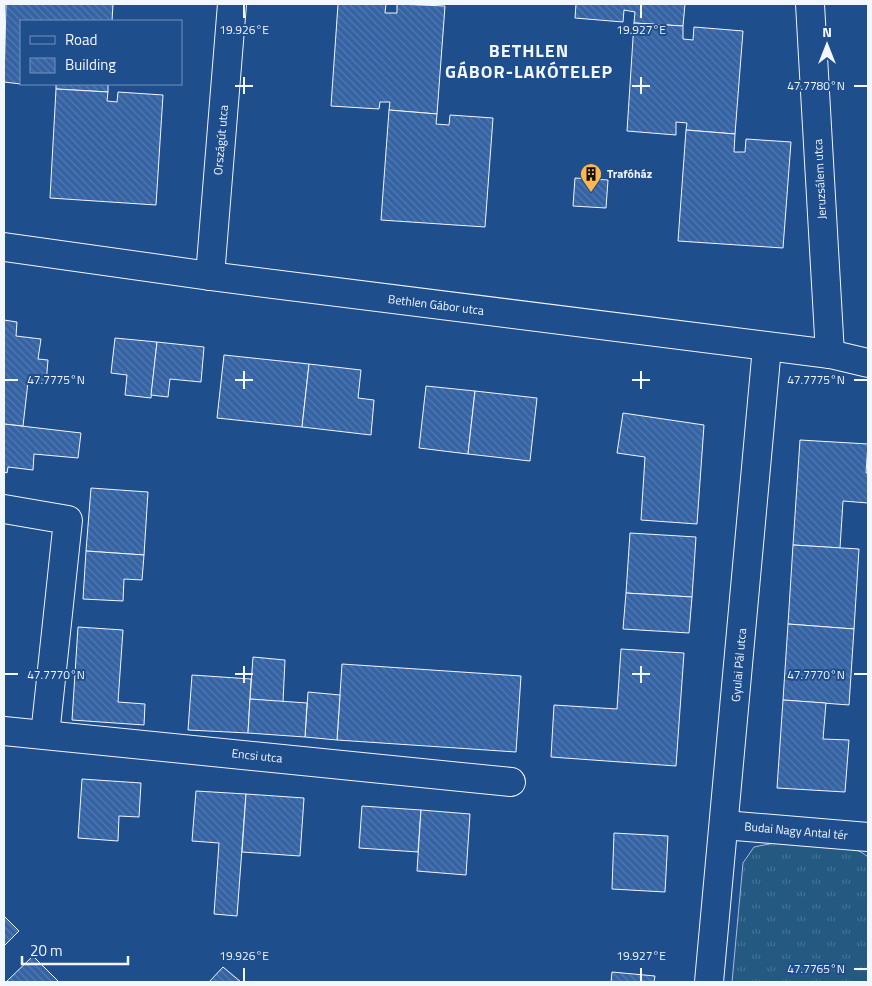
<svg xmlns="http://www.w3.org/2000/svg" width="872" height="986" font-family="'Titillium Web',sans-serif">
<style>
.grass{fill:url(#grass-tufts);stroke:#a8bbd7}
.building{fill:url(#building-back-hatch);stroke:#f2f6ff}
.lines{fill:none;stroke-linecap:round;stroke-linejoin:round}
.street-casing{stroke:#f2f6ff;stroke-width:30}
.street{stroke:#1f4e8c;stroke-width:28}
.ticks{fill:none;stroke:#f2f6ff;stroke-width:2}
.labels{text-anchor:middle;stroke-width:4;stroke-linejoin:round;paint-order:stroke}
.street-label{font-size:12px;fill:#f2f6ff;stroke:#1f4e8c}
.poi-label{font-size:12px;font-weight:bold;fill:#f2f6ff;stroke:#1f4e8c;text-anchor:start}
.district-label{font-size:18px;font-weight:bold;letter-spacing:1px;fill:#f2f6ff;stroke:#1f4e8c}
.ticks-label{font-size:12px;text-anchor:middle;fill:#f2f6ff;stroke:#1f4e8c;stroke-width:4;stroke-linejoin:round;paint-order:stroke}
</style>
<defs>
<pattern id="grass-tufts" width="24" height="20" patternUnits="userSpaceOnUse" patternTransform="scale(1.25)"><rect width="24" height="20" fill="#245a82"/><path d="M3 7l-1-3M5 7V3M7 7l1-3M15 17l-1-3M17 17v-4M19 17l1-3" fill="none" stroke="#447295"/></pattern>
<pattern id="building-back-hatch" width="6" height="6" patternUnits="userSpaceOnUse" patternTransform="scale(1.25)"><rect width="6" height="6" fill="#3563a3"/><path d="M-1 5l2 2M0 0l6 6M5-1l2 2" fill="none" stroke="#537ab1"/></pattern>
</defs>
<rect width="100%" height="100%" fill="#1f4e8c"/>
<!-- grass -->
<path class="grass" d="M784,841C808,841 850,841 868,857V982H732L743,863L754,847Z"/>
<!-- building -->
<g class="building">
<path d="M6,4H113L112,21H21V84L4,82Z"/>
<path d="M338,4H386L385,13H397V4L445,6L437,114L389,110L390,102H380L379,109L331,106Z"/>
<path d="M576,4H685L683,26L634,23L635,12L624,10L623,22L575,18Z"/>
<path d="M634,23L683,26V39L693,40L694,27L743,31L735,134L686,130L687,123L676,122V135L627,131Z"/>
<path d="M56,84H108V92L56,89Z"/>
<path d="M56,89L108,92L107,101L117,102L118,92L163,95L156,205L50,198Z"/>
<path d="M389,110L437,114L436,124L449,125L450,115L493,118L485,227L381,220Z"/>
<path d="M686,130L735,134L734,152H745L746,139L791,142L783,248L678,241Z"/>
<path d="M575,178L608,180L606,208L573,206Z"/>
<path d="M4,320L17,322L16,336L41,339L38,359L48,360L46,384L28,382L23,426L4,424Z"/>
<path d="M115,338L157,342L151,398L125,395L127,375L111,373Z"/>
<path d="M157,342L204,347L201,382L170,379L168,397L151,395Z"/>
<path d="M224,355L309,364L302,427L217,418Z"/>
<path d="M309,364L361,370L358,398L374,400L371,435L302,427Z"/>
<path d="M426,386L475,391L468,454L419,448Z"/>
<path d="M475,391L537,398L530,461L468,454Z"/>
<path d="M623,413L704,425L697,524L641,520L645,457L617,453Z"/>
<path d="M4,424L81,433L78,458L34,454L33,470L8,467L7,473L4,472Z"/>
<path d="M800,440L868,444L866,473H868V503L843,501L840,548L793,545Z"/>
<path d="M91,488L148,492L144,555L86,551Z"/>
<path d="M630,533L696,537L692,597L626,593Z"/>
<path d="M793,545L859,549L854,629L788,624Z"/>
<path d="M86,551L144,555L142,580L124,579L123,601L83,599Z"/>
<path d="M626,593L692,597L689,633L623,629Z"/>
<path d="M788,624L854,629L849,705L783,700Z"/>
<path d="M78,627L123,630L118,702L145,704L144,725L72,720Z"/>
<path d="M621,649L684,653L676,766L551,757L554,705L617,709Z"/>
<path d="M253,657L285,660L283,702L250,699Z"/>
<path d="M342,664L521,676L516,752L337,740Z"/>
<path d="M192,675L251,679L248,733L188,730Z"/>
<path d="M308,692L340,695L337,740L305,737Z"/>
<path d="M250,699L307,703L305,737L248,733Z"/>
<path d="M783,700L826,703L823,739L849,740L845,792L777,788Z"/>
<path d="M82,779L141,783L139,817L119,816L118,841L78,838Z"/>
<path d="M196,791L246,794L237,916L214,914L219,843L192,841Z"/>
<path d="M246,794L304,798L300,856L242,852Z"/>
<path d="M362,806L421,810L418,852L359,848Z"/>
<path d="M421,810L470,814L466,875L417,871Z"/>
<path d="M614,833L668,836L665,892L612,889Z"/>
<path d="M4,916L19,931L4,946Z"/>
<path d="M33,956L59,982H6Z"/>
<path d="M223,967L241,982H209Z"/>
<path d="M612,972L655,976L654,982H611Z"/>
</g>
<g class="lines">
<!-- street casing -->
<g class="street-casing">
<g id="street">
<path d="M810,4L830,354"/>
<path d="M4,247L210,276L830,354L868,363"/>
<path d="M210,276L232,4"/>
<path d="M4,509L68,520L45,735"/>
<path d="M4,731L511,782"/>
<path d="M724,825L868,837"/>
<path d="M709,982L767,347"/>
</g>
</g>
<!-- street -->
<use href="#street" class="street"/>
</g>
<!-- ticks -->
<path class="ticks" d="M244,5V18M641,5V18M244,77V94M641,77V94M235,86H253M632,86H650M854,86H867M244,371V389M641,371V389M5,380H18M235,380H253M632,380H650M854,380H867M244,666V683M641,666V683M5,674H18M235,674H253M632,674H650M854,674H867M244,968V981M641,968V981M854,969H867"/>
<!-- icons -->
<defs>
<g id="building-pin" transform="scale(1.125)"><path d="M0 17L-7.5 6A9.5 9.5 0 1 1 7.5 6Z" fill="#ffb74d" stroke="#1f4e8c"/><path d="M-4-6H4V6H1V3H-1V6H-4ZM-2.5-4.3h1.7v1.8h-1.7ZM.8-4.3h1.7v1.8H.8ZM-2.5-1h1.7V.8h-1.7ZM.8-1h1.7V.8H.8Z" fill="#111"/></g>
</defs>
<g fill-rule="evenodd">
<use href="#building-pin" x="591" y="174"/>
</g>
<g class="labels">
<!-- street labels -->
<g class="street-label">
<text transform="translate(221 140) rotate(-85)" y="4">Országút utca</text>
<text transform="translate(820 179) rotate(-93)" y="4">Jeruzsálem utca</text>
<text transform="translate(436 305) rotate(7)" y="4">Bethlen Gábor utca</text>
<text transform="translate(739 665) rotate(-85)" y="4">Gyulai Pál utca</text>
<text transform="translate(257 756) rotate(6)" y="4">Encsi utca</text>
<text transform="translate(796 831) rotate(5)" y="4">Budai Nagy Antal tér</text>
</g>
<!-- poi labels -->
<g class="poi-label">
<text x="607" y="178">Trafóház</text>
</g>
<!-- district labels -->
<g class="district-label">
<text x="529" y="57">BETHLEN<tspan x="529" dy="21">GÁBOR-LAKÓTELEP</tspan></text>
</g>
</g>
<g class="ticks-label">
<text x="244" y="34">19.926°E</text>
<text x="641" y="34">19.927°E</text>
<text x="816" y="90">47.7780°N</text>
<text x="56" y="384">47.7775°N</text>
<text x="816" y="384">47.7775°N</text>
<text x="56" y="679">47.7770°N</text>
<text x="816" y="679">47.7770°N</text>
<text x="244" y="960">19.926°E</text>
<text x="641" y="960">19.927°E</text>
<text x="816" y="973">47.7765°N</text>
</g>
<!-- border -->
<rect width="872" height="986" fill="none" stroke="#f2f6ff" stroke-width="10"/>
<!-- legend -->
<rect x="20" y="20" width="162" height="65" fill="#1f4e8c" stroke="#7391ba"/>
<rect x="30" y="36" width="25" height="8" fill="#1f4e8c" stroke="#7391ba"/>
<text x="65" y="45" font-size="15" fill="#f2f6ff">Road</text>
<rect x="30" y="58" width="25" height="15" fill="url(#building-back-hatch)" stroke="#7391ba"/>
<text x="65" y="70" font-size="15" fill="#f2f6ff">Building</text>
<!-- north arrow -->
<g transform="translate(827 45)" stroke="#1f4e8c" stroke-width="4" paint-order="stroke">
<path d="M0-4L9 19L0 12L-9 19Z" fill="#f2f6ff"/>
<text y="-8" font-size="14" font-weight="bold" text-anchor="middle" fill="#f2f6ff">N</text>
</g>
<!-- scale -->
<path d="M22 956v8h106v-8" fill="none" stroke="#f2f6ff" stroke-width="2.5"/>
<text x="30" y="956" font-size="15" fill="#f2f6ff" stroke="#1f4e8c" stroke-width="4" paint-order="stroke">20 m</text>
</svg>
